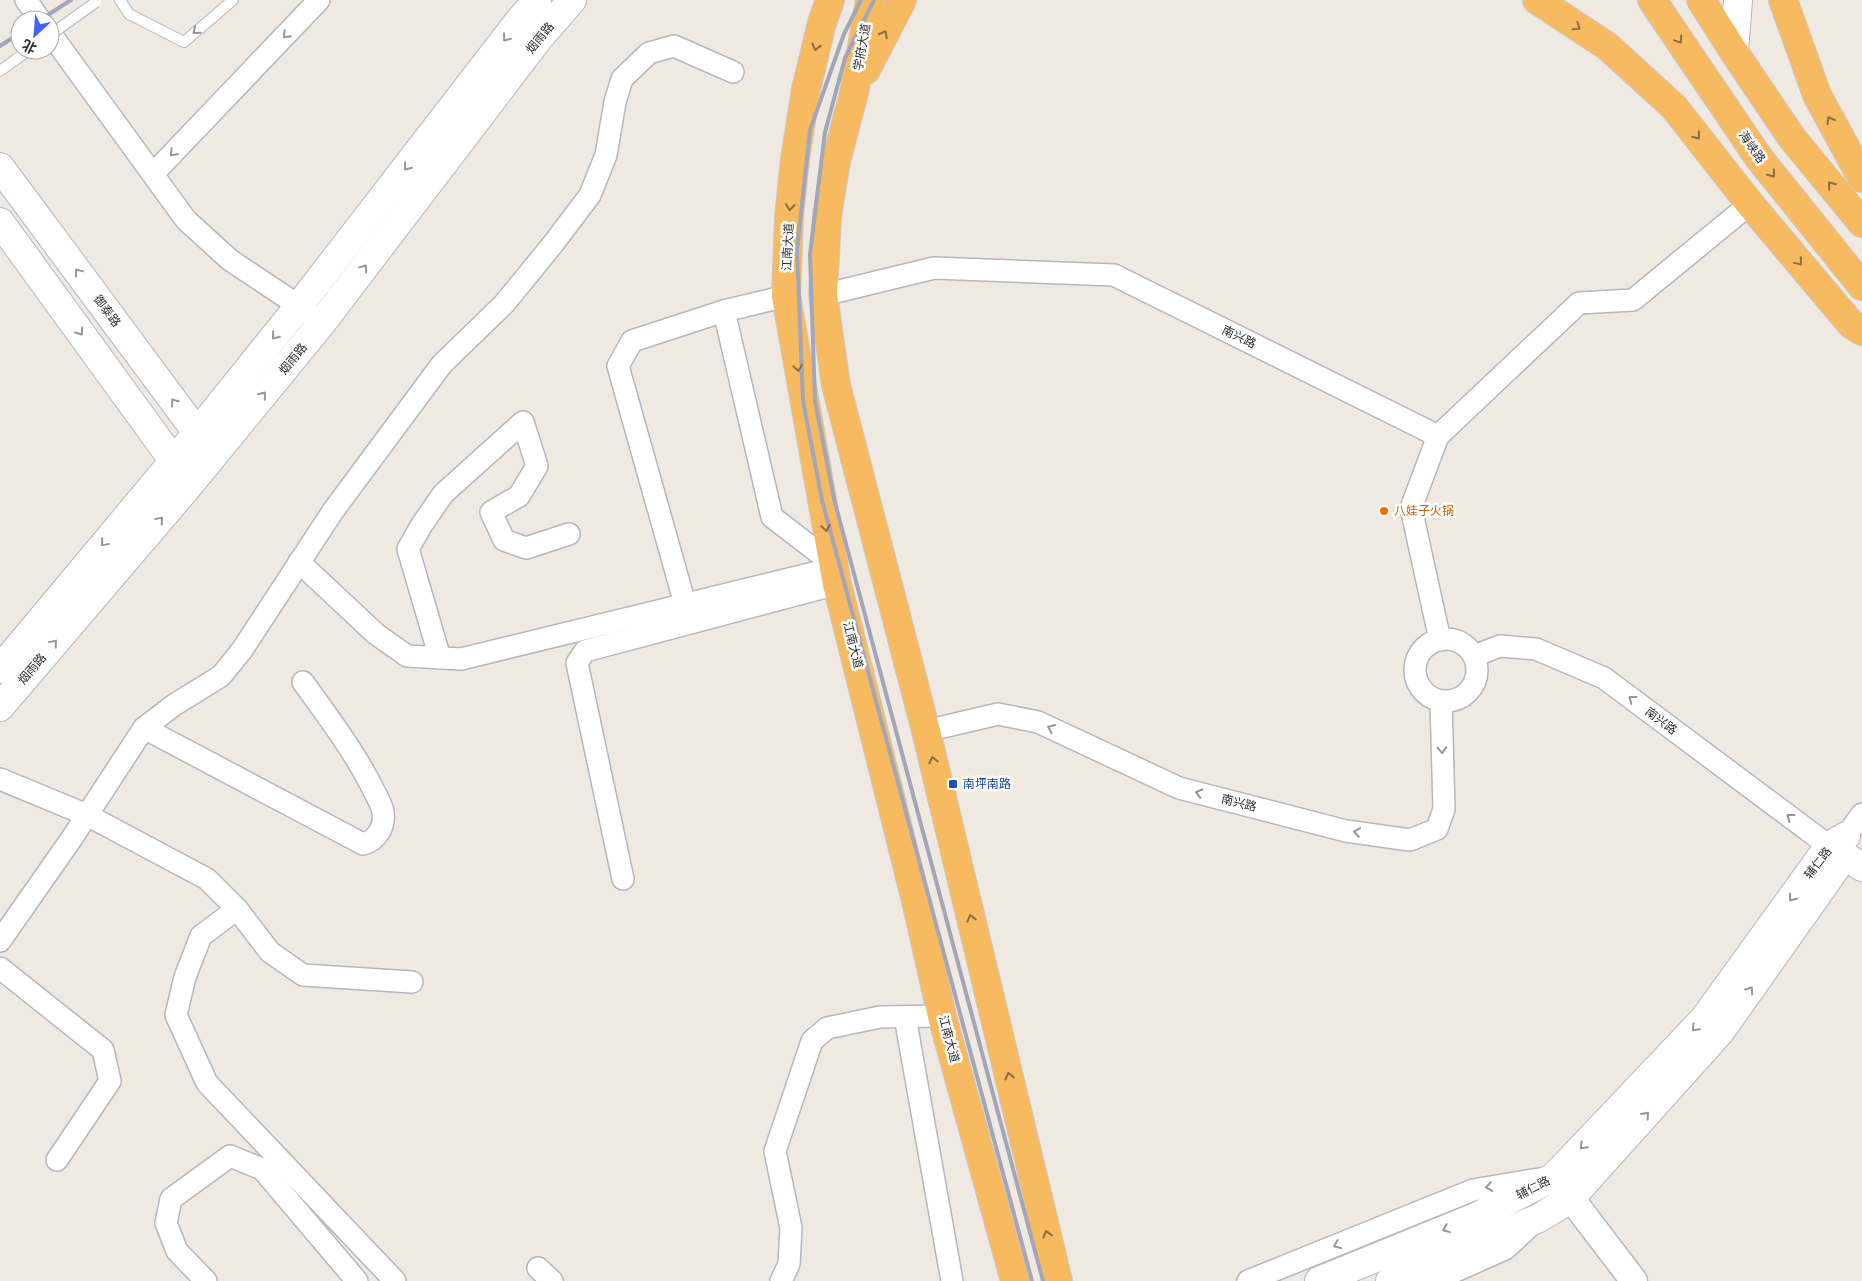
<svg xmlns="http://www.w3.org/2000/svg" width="1862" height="1281" font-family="'Roboto Condensed','Noto Sans SC',sans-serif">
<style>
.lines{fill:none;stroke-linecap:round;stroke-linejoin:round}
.service-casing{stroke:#b4b7c1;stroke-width:12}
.minor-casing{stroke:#b4b7c1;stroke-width:24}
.tertiary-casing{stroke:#b4b7c1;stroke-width:29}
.secondary-casing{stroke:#b4b7c1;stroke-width:30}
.trunk-casing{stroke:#c9c9c9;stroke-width:30}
.service{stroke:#fff;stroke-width:10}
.minor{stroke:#fff;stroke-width:21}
.tertiary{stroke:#fff;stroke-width:26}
.secondary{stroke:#fff;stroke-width:28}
.trunk{stroke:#f8ba60;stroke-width:28}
.rail{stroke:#a3a6b8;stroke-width:4}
.service-bridge-casing{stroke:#b4b7c1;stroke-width:12;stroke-linecap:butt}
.service-bridge{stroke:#fff;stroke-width:10}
.oneway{stroke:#896d44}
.oneway2{stroke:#969696}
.food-dot{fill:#e8710a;stroke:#fff;stroke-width:2}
.transit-dot{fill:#1a4fb4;stroke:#fff;stroke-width:2}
.labels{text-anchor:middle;stroke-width:5;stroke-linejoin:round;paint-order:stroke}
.street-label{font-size:12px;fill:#2e2e2e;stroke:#fff}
.food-label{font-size:12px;fill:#c56008;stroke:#fff;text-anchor:start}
.transit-label{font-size:12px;fill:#164399;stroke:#fff;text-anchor:start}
</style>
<rect width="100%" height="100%" fill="#efe9e1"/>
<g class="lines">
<!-- service casing -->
<g class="service-casing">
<g id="service">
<path d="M120,0L129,14L184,42L233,0"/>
<path d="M0,71L29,50"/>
</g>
</g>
<!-- minor casing -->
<g class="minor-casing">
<g id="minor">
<path d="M26,0L40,20"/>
<path d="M50,33L186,220L230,260L299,306L321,324"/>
<path d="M153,174L319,0"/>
<path d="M823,295L934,268L1114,275L1438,436L1411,508L1440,640"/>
<path d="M724,311L772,517L832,563"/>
<path d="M1438,436L1579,303L1633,300L1750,204"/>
<path d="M299,562L376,634L407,656L461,659L834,568"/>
<path d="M685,604L618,366L632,341L724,311L786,296"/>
<circle cx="1446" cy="670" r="31"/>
<path d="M1474,656L1500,646L1536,649L1604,678L1829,846"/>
<path d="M440,658L408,549L421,526L443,494L523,422L537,466L519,496L491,512L504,540L526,548L569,534"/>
<path d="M144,728L363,844C378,840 385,826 383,812C382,805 377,797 374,791C355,752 328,717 303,682"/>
<path d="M926,731L998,714L1038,722L1179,788L1346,831L1410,840L1437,829L1444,809L1441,701"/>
<path d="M0,779L87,815L207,879L237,909L270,952L303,975L412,982"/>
<path d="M1846,836L1862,814"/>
<path d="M623,879L577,663L585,651L837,584"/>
<path d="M237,909L201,936L185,977L176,1015L207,1083L395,1281"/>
<path d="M0,941L72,838L144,728L174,705L221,676L242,650L333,511L442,364L504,304L553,244L590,195L606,155L615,102L622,79L649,53L674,46L733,72"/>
<path d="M0,968L103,1050L110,1081L57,1160"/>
<path d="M905,1017L952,1281"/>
<path d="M538,1268L552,1281"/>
<path d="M206,1281L177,1251L166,1223L171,1199L230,1156L262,1169L357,1281"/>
<path d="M781,1281L789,1264L791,1228L775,1151L812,1041L827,1028L880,1017L942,1016"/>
<path d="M1248,1281L1473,1190L1539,1179"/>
<path d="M1433,1281L1505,1249L1528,1228"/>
</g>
</g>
<!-- tertiary casing -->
<g class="tertiary-casing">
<path id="tertiary" d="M1557,1180L1634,1281"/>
</g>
<!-- secondary casing -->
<g class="secondary-casing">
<g id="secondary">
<path d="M1734,52L1738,0"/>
<path d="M0,167L207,446"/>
<path d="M0,222L183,474"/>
<path d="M0,669L197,433L299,306L519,21L537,0"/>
<path d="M0,707L190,484L321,324L539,38L572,0"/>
<path d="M1829,846L1862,867"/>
<path d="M1319,1281L1476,1217L1554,1177L1704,1019L1829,846L1846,836"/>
<path d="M1390,1281L1539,1218L1570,1199L1720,1032L1836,868"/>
</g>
</g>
<!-- trunk casing -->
<g class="trunk-casing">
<g id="trunk">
<path d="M830,0L822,23L806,89L795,159L789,217L786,296L837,584L917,905L942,1016L1015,1281"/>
<path d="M870,0L854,93L836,161L827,216L823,295L836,385L926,731L1058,1281"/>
<path d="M1537,0L1607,46L1674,107L1750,204L1851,324L1862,331"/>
<path d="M1652,0L1759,158L1862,286"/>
<path d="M1701,0L1734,52L1792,138L1862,223"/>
<path d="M1783,0L1817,95L1862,178"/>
<path d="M866,70L902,0"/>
</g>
</g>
<!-- service -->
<use href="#service" class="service"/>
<!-- minor -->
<use href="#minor" class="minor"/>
<!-- tertiary -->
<use href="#tertiary" class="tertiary"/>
<!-- secondary -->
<use href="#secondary" class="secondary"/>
<!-- trunk -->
<use href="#trunk" class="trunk"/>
<!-- rail -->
<g class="rail">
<path d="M861,0L844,34L810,130L797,250L803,401L822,500L1032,1281"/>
<path d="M874,0L845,58L825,132L810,254L815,401L834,499L1043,1281"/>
<path d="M40,20L71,0"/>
<path d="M0,46L20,33"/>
</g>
<!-- service-bridge casing -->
<g class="service-bridge-casing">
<path id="service-bridge" d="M50,35L96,2"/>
</g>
<!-- service-bridge -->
<use href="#service-bridge" class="service-bridge"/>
</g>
<!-- one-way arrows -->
<defs><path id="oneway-chevron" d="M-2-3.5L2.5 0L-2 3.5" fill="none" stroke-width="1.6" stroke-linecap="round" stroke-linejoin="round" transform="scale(1.25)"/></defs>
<g class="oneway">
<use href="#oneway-chevron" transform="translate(1577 27) rotate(33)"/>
<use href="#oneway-chevron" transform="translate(884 34) rotate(-63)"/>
<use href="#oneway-chevron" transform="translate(1679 40) rotate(56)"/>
<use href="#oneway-chevron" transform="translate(816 47) rotate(104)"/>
<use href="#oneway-chevron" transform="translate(1830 120) rotate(-119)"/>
<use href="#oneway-chevron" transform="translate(1697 136) rotate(52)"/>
<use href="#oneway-chevron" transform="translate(1772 174) rotate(51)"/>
<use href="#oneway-chevron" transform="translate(1831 185) rotate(-129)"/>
<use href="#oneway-chevron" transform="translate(790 207) rotate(96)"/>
<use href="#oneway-chevron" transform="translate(1799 262) rotate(50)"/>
<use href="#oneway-chevron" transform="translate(798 368) rotate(80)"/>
<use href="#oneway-chevron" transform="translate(826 528) rotate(80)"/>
<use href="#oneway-chevron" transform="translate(933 760) rotate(-103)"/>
<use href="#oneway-chevron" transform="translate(971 918) rotate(-104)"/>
<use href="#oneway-chevron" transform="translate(1009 1076) rotate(-104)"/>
<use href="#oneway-chevron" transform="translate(1047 1234) rotate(-104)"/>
</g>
<g class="oneway2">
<use href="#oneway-chevron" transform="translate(196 31) rotate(140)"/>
<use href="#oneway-chevron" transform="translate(286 35) rotate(134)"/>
<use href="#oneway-chevron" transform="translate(506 38) rotate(128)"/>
<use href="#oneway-chevron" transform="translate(173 153) rotate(134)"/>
<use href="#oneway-chevron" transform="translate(407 167) rotate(128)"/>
<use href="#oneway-chevron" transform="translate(364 268) rotate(-53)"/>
<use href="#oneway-chevron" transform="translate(78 272) rotate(-127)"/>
<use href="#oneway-chevron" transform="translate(80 332) rotate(54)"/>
<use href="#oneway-chevron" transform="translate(275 336) rotate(129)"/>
<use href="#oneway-chevron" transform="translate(263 395) rotate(-51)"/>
<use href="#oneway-chevron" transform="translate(174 402) rotate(-127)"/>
<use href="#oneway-chevron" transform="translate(160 520) rotate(-50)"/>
<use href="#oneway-chevron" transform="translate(104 543) rotate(130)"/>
<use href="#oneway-chevron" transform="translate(54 643) rotate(-50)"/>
<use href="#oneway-chevron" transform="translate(1632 699) rotate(-143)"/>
<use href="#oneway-chevron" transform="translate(1051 728) rotate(-155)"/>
<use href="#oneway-chevron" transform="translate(1442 750) rotate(88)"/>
<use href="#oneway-chevron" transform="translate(1199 793) rotate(-166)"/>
<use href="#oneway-chevron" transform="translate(1790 817) rotate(-143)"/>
<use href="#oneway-chevron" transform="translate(1357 832) rotate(-172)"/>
<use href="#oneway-chevron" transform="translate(1792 898) rotate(126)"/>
<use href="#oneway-chevron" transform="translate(1750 990) rotate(-55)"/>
<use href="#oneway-chevron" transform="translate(1695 1028) rotate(134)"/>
<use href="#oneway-chevron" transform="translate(1646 1115) rotate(-48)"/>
<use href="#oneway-chevron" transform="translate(1583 1146) rotate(134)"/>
<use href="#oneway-chevron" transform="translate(1489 1187) rotate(171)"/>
<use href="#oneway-chevron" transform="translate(1446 1229) rotate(158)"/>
<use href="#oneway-chevron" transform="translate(1337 1245) rotate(158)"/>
</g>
<!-- markers -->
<circle class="food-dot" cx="1384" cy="511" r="5"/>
<rect class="transit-dot" x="948" y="779" width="10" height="10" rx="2.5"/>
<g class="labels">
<!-- street labels -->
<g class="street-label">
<text transform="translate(540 38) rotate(-51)" y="4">烟雨路</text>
<text transform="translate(862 47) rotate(-80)" y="4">学府大道</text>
<text transform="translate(1752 147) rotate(55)" y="4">海峡路</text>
<text transform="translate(788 247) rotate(-87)" y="4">江南大道</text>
<text transform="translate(107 311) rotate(53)" y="4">御泰路</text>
<text transform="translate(1239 337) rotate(26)" y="4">南兴路</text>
<text transform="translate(293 359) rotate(-51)" y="4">烟雨路</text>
<text transform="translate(853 645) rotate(76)" y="4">江南大道</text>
<text transform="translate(32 669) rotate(-50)" y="4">烟雨路</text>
<text transform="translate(1661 721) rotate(37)" y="4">南兴路</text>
<text transform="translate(1239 803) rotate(14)" y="4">南兴路</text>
<text transform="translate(1818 863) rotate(-52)" y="4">辅仁路</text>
<text transform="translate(949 1039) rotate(75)" y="4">江南大道</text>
<text transform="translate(1533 1188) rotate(-27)" y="4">辅仁路</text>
</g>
<!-- food labels -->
<g class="food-label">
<text x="1394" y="515">八娃子火锅</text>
</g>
<!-- transit labels -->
<g class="transit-label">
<text x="963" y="788">南坪南路</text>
</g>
</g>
<!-- north arrow -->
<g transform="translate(35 35) rotate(206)"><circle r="24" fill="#ffffff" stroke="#ababab"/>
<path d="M0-4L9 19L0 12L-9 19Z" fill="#4264fb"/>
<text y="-8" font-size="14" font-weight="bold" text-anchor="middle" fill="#2e2e2e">北</text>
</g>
</svg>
